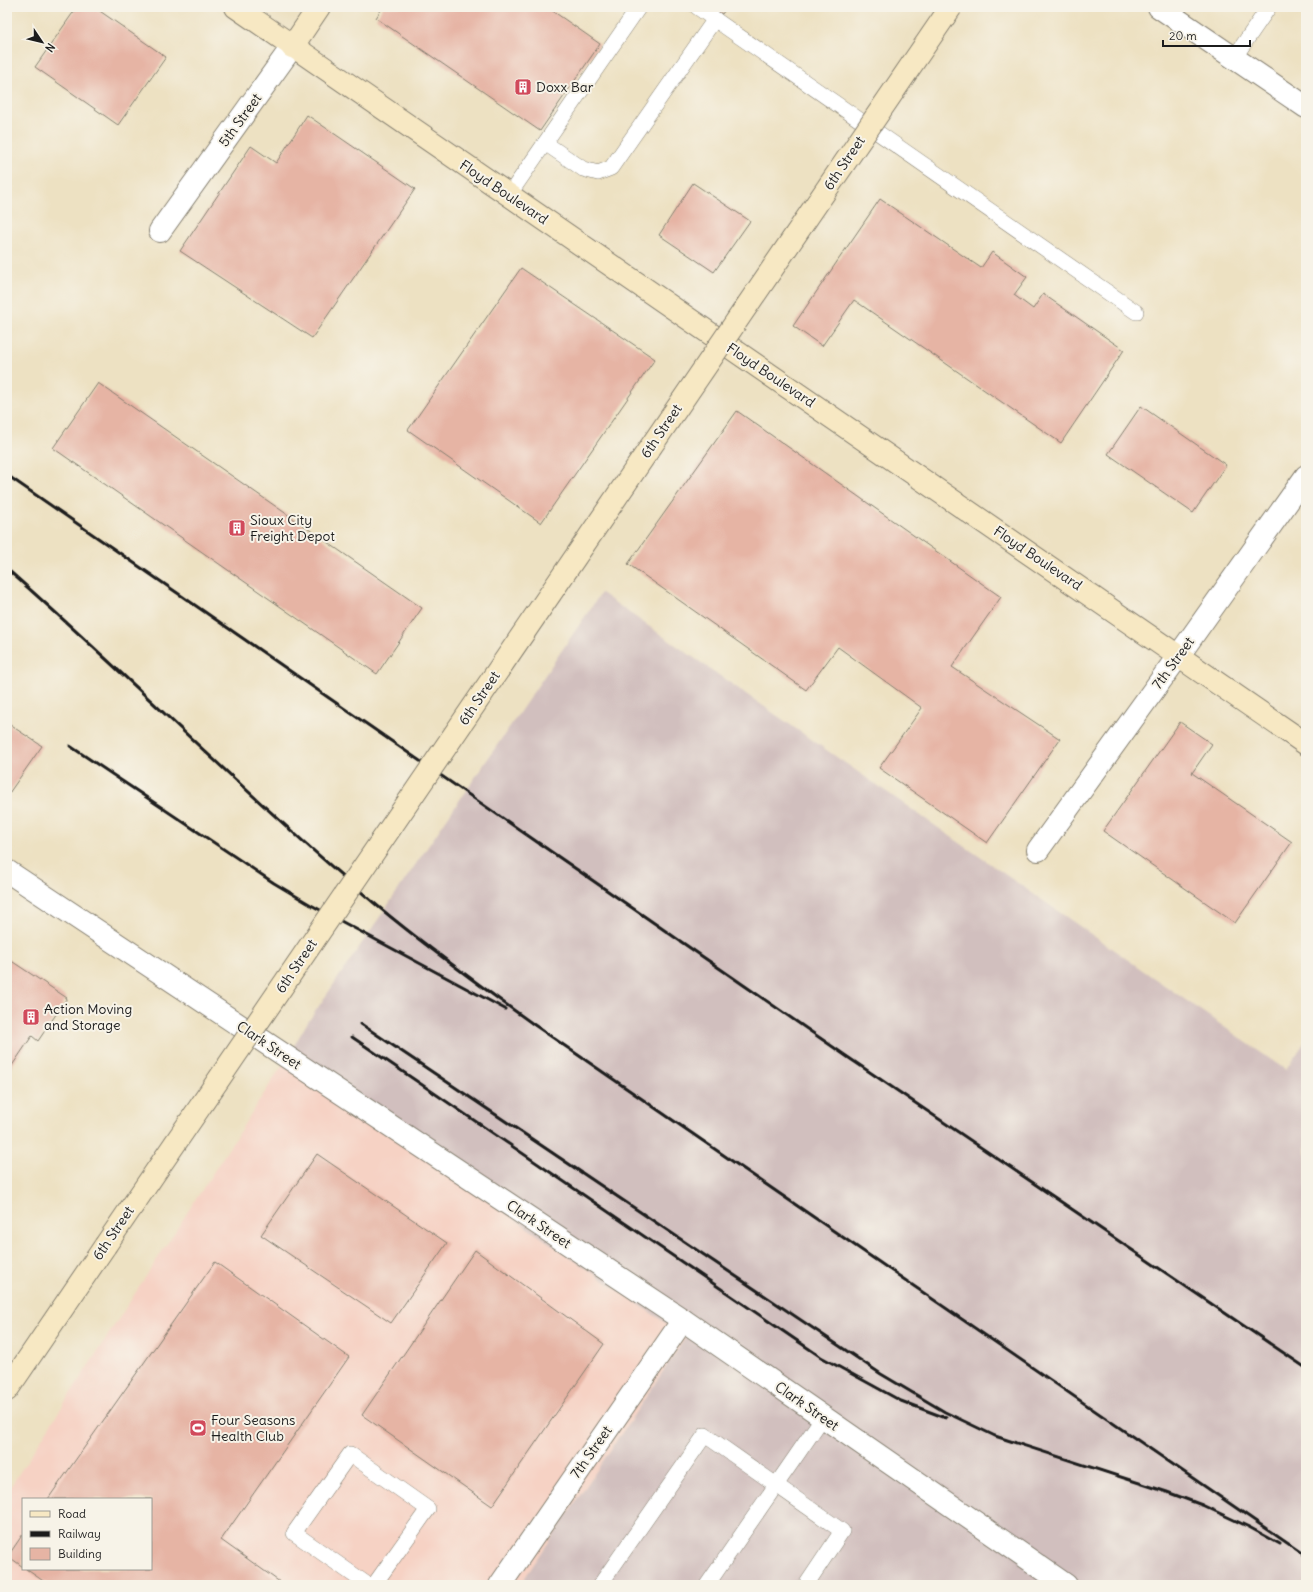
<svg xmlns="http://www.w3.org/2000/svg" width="1313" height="1592" font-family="Delius,sans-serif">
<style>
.built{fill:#f6d2c4;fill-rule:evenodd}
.industrial{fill:#d1bfbe}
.building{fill:#e6b4a4}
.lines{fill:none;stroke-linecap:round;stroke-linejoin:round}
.lane-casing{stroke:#847e6f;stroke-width:16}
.street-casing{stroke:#847e6f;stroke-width:24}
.secondary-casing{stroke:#847e6f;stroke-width:24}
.lane{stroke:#fff;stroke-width:15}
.street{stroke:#fff;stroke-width:22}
.secondary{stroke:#f7e8c3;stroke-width:22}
.rail{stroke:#1c1c1c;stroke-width:3}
.secondary-bridge-casing{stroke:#847e6f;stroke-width:24;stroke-linecap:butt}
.secondary-bridge{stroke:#f7e8c3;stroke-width:22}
.labels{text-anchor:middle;stroke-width:4;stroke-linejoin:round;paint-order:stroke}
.poi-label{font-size:14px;fill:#1c1c1c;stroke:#f7f3e8;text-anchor:start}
.street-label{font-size:14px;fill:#1c1c1c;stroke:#f7f3e8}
</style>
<rect width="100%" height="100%" fill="#f7f3e8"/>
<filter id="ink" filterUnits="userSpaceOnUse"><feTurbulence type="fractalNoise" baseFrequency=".025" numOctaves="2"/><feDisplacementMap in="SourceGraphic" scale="8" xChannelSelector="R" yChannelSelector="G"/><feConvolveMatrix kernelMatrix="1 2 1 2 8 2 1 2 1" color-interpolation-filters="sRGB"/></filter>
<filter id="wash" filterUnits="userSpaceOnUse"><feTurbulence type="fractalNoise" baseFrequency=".012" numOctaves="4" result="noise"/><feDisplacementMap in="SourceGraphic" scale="16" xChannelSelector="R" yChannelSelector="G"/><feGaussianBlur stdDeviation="0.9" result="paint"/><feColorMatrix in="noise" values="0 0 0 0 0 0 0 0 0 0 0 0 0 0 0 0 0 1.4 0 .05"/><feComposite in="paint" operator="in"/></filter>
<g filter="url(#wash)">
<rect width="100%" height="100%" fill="#ede1c2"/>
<!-- built -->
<path class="built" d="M285,1061L686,1337L520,1585H7V1492ZM23,1499H151V1569H23Z"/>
<!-- industrial -->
<path class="industrial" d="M601,593L1286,1070L1306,1040V1585H520L686,1337L285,1061L306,1025Z"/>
<g id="blocks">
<!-- building -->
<g class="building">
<path d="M77,7H94L166,57L118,125L35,67Z"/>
<path d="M383,7H547L600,44L540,131L376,18Z"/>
<path d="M711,7H727L722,14Z"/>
<path d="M307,115L415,189L312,338L180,251L251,146L276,163Z"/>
<path d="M693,183L750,221L714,272L659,235Z"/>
<path d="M880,199L981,268L992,252L1027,277L1014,295L1033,309L1043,294L1124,350L1061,443L854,300L822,346L793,326Z"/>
<path d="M521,268L655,359L541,523L408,430Z"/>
<path d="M98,383L422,608L377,674L53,448Z"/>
<path d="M1141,406L1226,465L1193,513L1108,454Z"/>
<path d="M737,411L1001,597L952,667L1060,739L987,843L879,768L922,708L838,647L806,690L628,564Z"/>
<path d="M1180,722L1212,744L1192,773L1292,842L1235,923L1103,831Z"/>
<path d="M7,723L42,746L7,796Z"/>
<path d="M7,958L67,998L38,1041L32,1036L7,1073Z"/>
<path d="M317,1154L447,1243L391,1323L261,1235Z"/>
<path d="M475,1250L604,1344L492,1506L362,1415Z"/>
<path d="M215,1262L349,1357L221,1540L284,1585H49L26,1569H151V1499H48Z"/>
<path d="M23,1534V1567L8,1556Z"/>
</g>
</g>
</g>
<g filter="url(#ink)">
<use href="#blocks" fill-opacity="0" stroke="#847e6f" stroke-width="1"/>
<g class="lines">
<!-- lane casing -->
<g class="lane-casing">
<g id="lane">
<path d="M697,7L1136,312"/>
<path d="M1234,58L1269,7"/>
<path d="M545,143L583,169L598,173L611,168L715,19"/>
<path d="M509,195L639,7"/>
<path d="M368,1585L294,1533L350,1454L428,1509L374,1585"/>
<path d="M600,1585L705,1435L842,1531L806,1585"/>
<path d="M707,1585L823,1417"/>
</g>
</g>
<!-- street casing -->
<g class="street-casing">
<g id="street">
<path d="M1159,7L1306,107"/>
<path d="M160,231L292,47"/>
<path d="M1038,850L1179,655L1306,476"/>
<path d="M7,871L683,1320L1066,1585"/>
<path d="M500,1585L683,1320"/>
</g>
</g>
<!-- secondary casing -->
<g class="secondary-casing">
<g id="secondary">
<path d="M236,7L1306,744"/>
<path d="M292,47L319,7"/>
<path d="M7,1390L105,1246"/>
</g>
</g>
<!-- lane -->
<use href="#lane" class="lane"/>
<!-- street -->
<use href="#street" class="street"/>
<!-- secondary -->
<use href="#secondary" class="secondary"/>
<!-- rail -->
<g class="rail">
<path d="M7,475L849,1058L1306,1368"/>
<path d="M7,569C133,680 251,800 380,908C429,949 481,986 533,1024L1306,1556"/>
<path d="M70,746L274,883L311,905L505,1009"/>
<path d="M361,1024L881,1374L945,1412L995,1436L1167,1492L1202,1505L1249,1527L1280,1544"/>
<path d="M352,1037L821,1357L901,1401L946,1418"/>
</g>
<!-- secondary-bridge casing -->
<g class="secondary-bridge-casing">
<path id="secondary-bridge" d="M105,1246L951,7"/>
</g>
<!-- secondary-bridge -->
<use href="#secondary-bridge" class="secondary-bridge"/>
</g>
</g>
<!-- icons -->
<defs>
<g id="building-square" transform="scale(0.9)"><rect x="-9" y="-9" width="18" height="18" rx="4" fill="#d1495b" stroke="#f7f3e8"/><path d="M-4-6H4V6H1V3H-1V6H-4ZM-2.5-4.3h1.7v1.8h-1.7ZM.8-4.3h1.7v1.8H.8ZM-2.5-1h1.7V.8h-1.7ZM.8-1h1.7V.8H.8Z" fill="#fff"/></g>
<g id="stadium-square" transform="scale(0.9)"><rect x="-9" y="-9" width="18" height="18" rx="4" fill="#d1495b" stroke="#f7f3e8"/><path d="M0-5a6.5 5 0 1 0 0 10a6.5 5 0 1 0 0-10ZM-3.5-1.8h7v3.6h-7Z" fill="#fff"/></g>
</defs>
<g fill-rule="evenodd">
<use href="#building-square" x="523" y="87"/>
<use href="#building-square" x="237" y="528"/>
<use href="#building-square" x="31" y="1017"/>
<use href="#stadium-square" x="198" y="1428"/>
</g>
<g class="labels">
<!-- poi labels -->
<g class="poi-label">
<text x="536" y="92">Doxx Bar</text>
<text x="250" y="525">Sioux City<tspan x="250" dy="16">Freight Depot</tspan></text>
<text x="44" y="1014">Action Moving<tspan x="44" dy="16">and Storage</tspan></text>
<text x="211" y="1425">Four Seasons<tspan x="211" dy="16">Health Club</tspan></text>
</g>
<!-- street labels -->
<g class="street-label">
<text transform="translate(240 120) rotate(-54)" y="5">5th Street</text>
<text transform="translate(844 163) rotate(-56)" y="5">6th Street</text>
<text transform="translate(504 192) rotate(34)" y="5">Floyd Boulevard</text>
<text transform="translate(771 375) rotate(34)" y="5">Floyd Boulevard</text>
<text transform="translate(661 431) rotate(-56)" y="5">6th Street</text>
<text transform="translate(1038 558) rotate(34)" y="5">Floyd Boulevard</text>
<text transform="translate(1173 663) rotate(-54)" y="5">7th Street</text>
<text transform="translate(479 698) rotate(-56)" y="5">6th Street</text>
<text transform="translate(296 966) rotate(-56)" y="5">6th Street</text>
<text transform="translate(269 1045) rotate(34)" y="5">Clark Street</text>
<text transform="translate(539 1224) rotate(34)" y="5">Clark Street</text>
<text transform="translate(113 1233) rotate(-56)" y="5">6th Street</text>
<text transform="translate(807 1406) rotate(35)" y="5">Clark Street</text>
<text transform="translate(591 1452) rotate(-55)" y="5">7th Street</text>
</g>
</g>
<!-- margin -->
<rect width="1313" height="1592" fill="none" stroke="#f7f3e8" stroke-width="24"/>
<!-- legend -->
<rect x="22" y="1498" width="130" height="72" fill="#f7f3e8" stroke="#9f9d96"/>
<rect x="30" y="1511" width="20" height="6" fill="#f7e8c3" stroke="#9f9d96"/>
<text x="58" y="1518" font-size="12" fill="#1c1c1c">Road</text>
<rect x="30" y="1531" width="20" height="6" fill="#1c1c1c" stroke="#9f9d96"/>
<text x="58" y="1538" font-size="12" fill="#1c1c1c">Railway</text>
<rect x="30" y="1548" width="20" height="12" fill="#e6b4a4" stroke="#9f9d96"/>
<text x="58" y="1558" font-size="12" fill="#1c1c1c">Building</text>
<!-- north arrow -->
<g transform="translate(42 42) rotate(125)" stroke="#f7f3e8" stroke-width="3" paint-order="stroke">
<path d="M0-3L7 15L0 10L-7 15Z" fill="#1c1c1c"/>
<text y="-6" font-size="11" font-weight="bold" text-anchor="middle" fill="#1c1c1c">N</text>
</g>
<!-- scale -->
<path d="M1163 40v6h87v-6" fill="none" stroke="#1c1c1c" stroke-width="2"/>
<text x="1169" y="40" font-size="12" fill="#1c1c1c" stroke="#f7f3e8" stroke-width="3" paint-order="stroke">20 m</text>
</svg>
